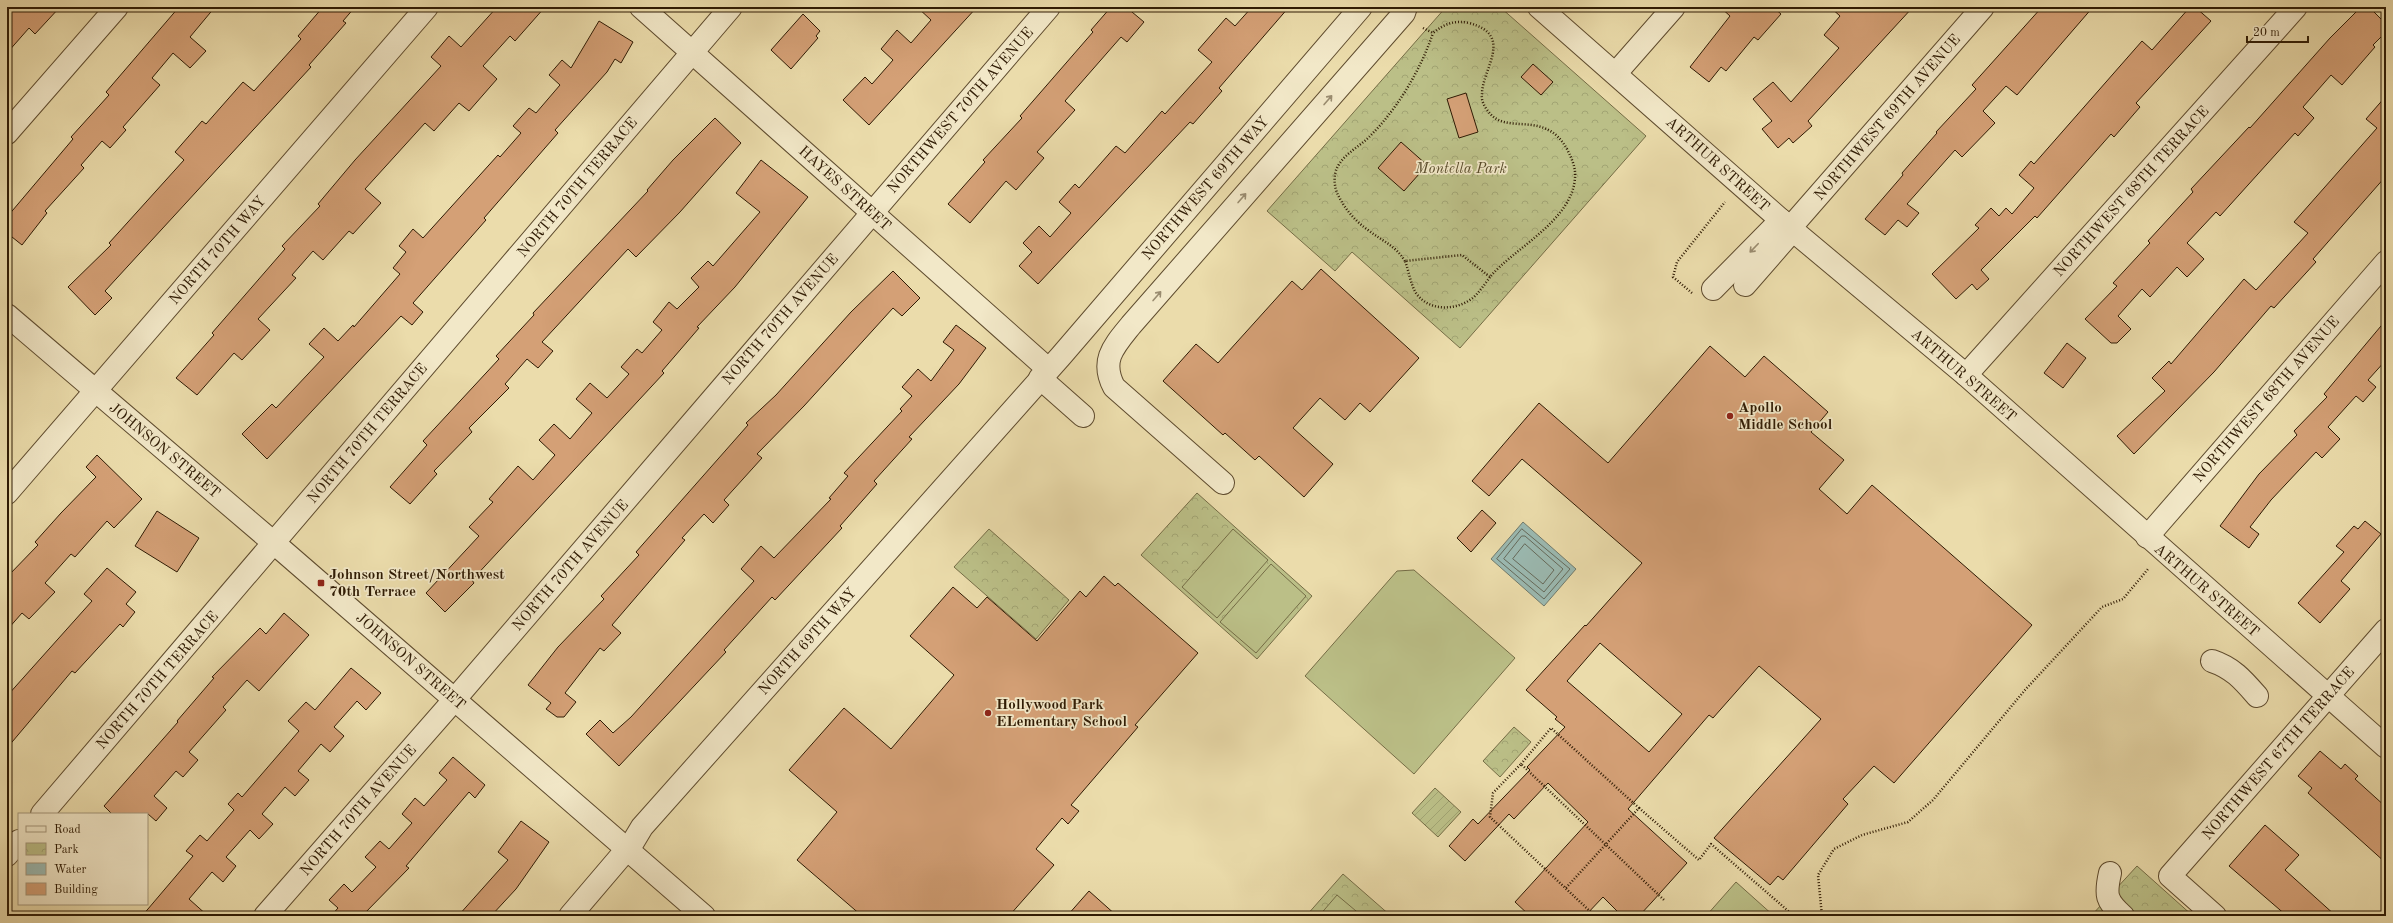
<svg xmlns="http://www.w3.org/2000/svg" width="2393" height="923" font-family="'Old Standard TT',serif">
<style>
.park{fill:url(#park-crowns);stroke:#756d46}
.garden{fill:url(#garden-furrows);stroke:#756d46}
.pitch{fill:#bbbf87;stroke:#756d46}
.water{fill:#9bbab2;stroke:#707a6c}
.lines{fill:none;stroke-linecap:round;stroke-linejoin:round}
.shore{stroke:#656a5b;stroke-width:1}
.building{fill:#d4a076;stroke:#2f1b04;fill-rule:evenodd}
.minor-casing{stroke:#5e4b2e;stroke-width:24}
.path{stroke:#2f1b04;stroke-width:2.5;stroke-dasharray:1 2;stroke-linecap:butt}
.minor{stroke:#f2e8c8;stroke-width:22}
.oneway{stroke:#9a8c70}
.poi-dot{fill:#8f2418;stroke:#f2e8c8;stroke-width:1.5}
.labels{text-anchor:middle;stroke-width:3.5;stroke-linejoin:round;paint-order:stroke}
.street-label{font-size:15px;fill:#2f1b04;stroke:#f2e8c8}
.park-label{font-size:15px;font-style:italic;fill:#594c2b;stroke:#f2e8c8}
.poi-label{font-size:15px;font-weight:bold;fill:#2f1b04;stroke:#f2e8c8;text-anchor:start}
</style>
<defs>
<pattern id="park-crowns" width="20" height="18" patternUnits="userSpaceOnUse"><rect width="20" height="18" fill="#bbbf87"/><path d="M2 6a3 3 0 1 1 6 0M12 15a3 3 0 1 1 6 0" fill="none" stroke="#a1a473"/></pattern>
<pattern id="garden-furrows" width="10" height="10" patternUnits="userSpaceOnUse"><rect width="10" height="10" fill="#bbbf87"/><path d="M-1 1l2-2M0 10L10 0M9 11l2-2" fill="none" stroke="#a1a473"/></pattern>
</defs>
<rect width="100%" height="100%" fill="#ebdcab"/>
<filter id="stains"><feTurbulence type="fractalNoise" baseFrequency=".005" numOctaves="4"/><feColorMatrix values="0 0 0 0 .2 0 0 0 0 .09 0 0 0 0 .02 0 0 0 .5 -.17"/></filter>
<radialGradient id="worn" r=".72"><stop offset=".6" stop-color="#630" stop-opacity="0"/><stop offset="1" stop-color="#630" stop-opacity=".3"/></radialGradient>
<!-- park -->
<g class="park">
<path d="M1446,7H1500L1646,136L1460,348L1352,252L1335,271L1267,211Z"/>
<path d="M1197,493L1312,596L1257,659L1141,555Z"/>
<path d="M989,529L1069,600L1036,639L954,567Z"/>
<path d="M1514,727L1531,742L1500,777L1483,761Z"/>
<path d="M2137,866L2193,916H2091Z"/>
<path d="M1343,874L1391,916H1306Z"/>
</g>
<!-- garden -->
<path class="garden" d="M1435,788L1461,812L1438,837L1412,813Z"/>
<!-- pitch -->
<g class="pitch">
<path d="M1233,529L1268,560L1217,618L1182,587Z"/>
<path d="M1271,564L1306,596L1256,653L1220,622Z"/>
<path d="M1414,570L1515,658L1414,774L1305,676L1397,571Z"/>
<path d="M1736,882L1774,916H1706Z"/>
<path d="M1337,895L1362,916H1319Z"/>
</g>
<!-- water -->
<path class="water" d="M1523,522L1576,569L1544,606L1491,559Z"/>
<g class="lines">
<!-- shore -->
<g class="shore">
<path d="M1522,529L1570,569L1544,599L1497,559Z"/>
<path d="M1522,536H1525L1563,569L1544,592L1504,559Z"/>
<path d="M1525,544L1554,570L1543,584L1513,559Z"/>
</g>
</g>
<!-- building -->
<g class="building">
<path d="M7,7H60L35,34L29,28L7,53Z"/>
<path d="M179,7H215L190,37L206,51L190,68L173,53L152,78L160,85L123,127L126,130L110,148L102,141L81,165L84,168L45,211L47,213L22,245L7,233V217L73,139L71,137L109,95L106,92Z"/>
<path d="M323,7H355L343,21L346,23L309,65L311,67L105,291L112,298L95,315L68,287L111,245L109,243L184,160L175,152L202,121L206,124L243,82L254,91L301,39L298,36Z"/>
<path d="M497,7H545L515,41L510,36L483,66L497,79L469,111L459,103L434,131L425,123L365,189L381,203L353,234L349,231L323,260L313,251L292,275L296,278L258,319L270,330L242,360L234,353L197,395L176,378L214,335L212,333L285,249L282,246L320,206L318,204L355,160L441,66L431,57L449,36L461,47Z"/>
<path d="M917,7H977L869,125L843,100L865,77L872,84L893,60L881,49L897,30L911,43L931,20Z"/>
<path d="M1111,7H1126L1144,22L1127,42L1121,37L1065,101L1075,110L1037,152L1044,158L1016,190L1006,181L970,223L948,204L985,162L983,160L1022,118L1020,116L1093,32L1091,30Z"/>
<path d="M1252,7H1289L1219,88L1222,91L1193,124L1190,122L1038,284L1019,266L1032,252L1023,243L1039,226L1050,237L1071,213L1059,202L1075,184L1079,188L1116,146L1125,153L1162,111L1165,114L1212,62L1198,50L1226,18L1235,26Z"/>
<path d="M1720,7H1773L1781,14L1758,40L1754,37L1726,71L1721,67L1709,82L1690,67L1730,16Z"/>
<path d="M1830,7H1913L1808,121L1812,126L1793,143L1789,138L1778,148L1762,129L1772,121L1753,99L1773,82L1791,102L1839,48L1824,35L1840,16Z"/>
<path d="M2042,7H2093L2017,95L2006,86L1983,111L1995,123L1962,157L1955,150L1907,204L1919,213L1907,227L1898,220L1885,235L1865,219L1903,175L1902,173L1937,133L1936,132L1976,89L1972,85Z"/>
<path d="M2190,7H2195L2211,21L2136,103L2140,107L2114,137L2111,134L2037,218L2035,216L1981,270L1989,279L1977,290L1972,284L1956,299L1932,274L1979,228L1975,225L1991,208L1999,216L2006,208L2012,214L2034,188L2019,175L2031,161L2034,164L2142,41L2152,50Z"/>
<path d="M2361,7H2369L2386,24V32L2373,45L2375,47L2342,85L2331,75L2303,107L2314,118L2298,136L2295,133L2220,216L2216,212L2187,243L2204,259L2187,277L2177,267L2150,297L2142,289L2118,316L2131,329L2117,343H2111L2085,319L2117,286L2113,283L2150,243L2148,241L2193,192L2191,189L2249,127L2250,128L2330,38Z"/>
<path d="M803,14L820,31L816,36L818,38L791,69L771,50Z"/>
<path d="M599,21L633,42L621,63L615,59L607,72L555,130L558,133L484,218L486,220L413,303L423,312L412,325L401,316L267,459L242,434L272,404L276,408L324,357L309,344L324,328L338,341L353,325L354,327L400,274L393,268L406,252L399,246L413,229L423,238L498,155L500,157L521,133L513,126L529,108L536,113L560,85L549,75L562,60L571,68Z"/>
<path d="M1533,64L1553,82L1541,95L1521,77Z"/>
<path d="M1466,93L1478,132L1459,138L1447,99Z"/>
<path d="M2386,96V176L2313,259L2316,262L2274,308L2271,306L2214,372L2134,454L2117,436L2165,391L2152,378L2169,361L2171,364L2244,279L2256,290L2308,233L2294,222L2377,128L2366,119Z"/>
<path d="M715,118L741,143L680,212L636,257L628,249L542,342L553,351L538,368L527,359L505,384L509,388L469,428L472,432L434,471L437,474L410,504L390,487L427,445L423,441L499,359L496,356L534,315L533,313L648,191L647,190L673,160Z"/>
<path d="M1401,142L1427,165L1404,191L1378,168Z"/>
<path d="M761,160L808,197L735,287L697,327L699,328L662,371L664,373L472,580L474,583L445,612L426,593L479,536L469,527L493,502L489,499L518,466L533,480L555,455L539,440L554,424L570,439L592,413L576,399L590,383L607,398L629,374L621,367L637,349L642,353L662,330L653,322L669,302L677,309L699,287L691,278L708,261L713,266L760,212L736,193Z"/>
<path d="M1321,269L1419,358L1370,412L1360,403L1345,420L1320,398L1293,428L1333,464L1304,497L1259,456L1255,460L1225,433L1223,435L1163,381L1196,344L1218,363L1292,281L1302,290Z"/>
<path d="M893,271L920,298L902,316L893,308L804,406L757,454L762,458L724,500L729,505L713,523L704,514L682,538L685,540L612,625L621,633L604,651L600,648L565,693L576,702L564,717H557L546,709L551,703L528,685L558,647L604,599L601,596L639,555L636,552L748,425L746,423L776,395L851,312Z"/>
<path d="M2386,320V360L2368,380L2376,387L2363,402L2356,396L2328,427L2340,439L2322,458L2316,452L2271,500L2250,527L2259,534L2249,548L2220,526L2259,474L2297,435L2294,431L2327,397L2324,394Z"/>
<path d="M956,325L986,348L959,384L909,437L912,439L874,481L877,484L840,526L842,528L775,600L772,597L724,650L726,652L619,766L586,734L600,720L613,733L631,717L754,581L741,569L761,546L774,558L831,499L829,498L848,476L844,473L902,411L900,409L912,396L902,387L918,369L931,381L954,350L943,342Z"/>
<path d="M2067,343L2086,358L2063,388L2044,373Z"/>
<path d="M1710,346L1745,377L1764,356L1828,412L1811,432L1844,460L1819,489L1847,514L1872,485L2032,625L1894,783L1874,766L1843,799L1848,804L1783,880L1778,876L1770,885L1714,838L1821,719L1759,666L1713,718L1709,715L1628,809L1687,863L1652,902L1639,916H1622L1603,897L1585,916H1530L1515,902L1588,822L1548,783L1514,819L1509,814L1465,861L1449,846L1473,819L1478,824L1530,770L1527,767L1565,727L1555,719L1557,717L1526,690L1585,625L1586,626L1642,563L1522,459L1489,496L1472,481L1539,403L1608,463ZM1600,643L1682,714L1649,752L1567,681Z"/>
<path d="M97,455L142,499L114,528L107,521L75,557L71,554L45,583L55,592L29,619L22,613L7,630V577L38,545L35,542L61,513L96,477L86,467Z"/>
<path d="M1482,510L1496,523L1471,552L1457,538Z"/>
<path d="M157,511L199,538L177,572L135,546Z"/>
<path d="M2365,521L2381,534L2341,581L2350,589L2320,623L2298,603L2344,552L2336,546L2354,526L2358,529Z"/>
<path d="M107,568L136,592L126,604L135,612L123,627L120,624L75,673L72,671L7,748V696L92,601L84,594Z"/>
<path d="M1104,576L1115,586L1118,583L1198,653L1135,725L1138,727L1071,805L1079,811L1068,824L1062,818L1036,849L1054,865L1009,916H862L797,860L837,812L789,770L844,708L891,749L954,675L910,636L953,587L977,608L987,597L1037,641L1080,591L1086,597Z"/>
<path d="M284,613L309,635L259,691L247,680L223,707L226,710L189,752L198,760L183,777L176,771L154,796L167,808L156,821L148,814H112L104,806L178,722L177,721L214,678L212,677L260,628L266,634Z"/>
<path d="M351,668L381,693L366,710L357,701L334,727L344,736L330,752L321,744L298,771L309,780L295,796L285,787L262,814L273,824L259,839L250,830L226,857L236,866L223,882L212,872L189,899L208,916H142L193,856L186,851L200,835L207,841L234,810L228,804L238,793L242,797L299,731L288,721L306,702L315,710Z"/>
<path d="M2320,751L2341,769L2345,764L2358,776L2355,779L2386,807V863L2308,793L2312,788L2298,776Z"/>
<path d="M453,757L485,785L475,798L469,792L406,866L409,868L362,916H331L338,908L329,900L344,884L352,892L376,867L365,857L380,841L389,849L412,823L402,814L415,798L424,806L447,780L439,773Z"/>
<path d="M521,821L549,842L516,889L491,916H458L508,860L498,852Z"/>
<path d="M2265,825L2299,855L2285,870L2336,916H2287L2229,866Z"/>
<path d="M1089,891L1117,916H1067Z"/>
</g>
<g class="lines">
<!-- minor casing -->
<g class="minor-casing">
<g id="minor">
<path d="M641,7L1048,369"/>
<path d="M1539,7L1790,228L1966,375L2386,747"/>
<path d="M1616,73L1674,7"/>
<path d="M7,133L117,7"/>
<path d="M1790,228L1983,7"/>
<path d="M1745,285L1793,230"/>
<path d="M1713,289L1781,220"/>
<path d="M7,315L274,543L704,916"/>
<path d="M1966,375L2296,7"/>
<path d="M1040,378L1083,416"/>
<path d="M1223,483L1114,387C1100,360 1114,346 1131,325L1404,13L1406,7"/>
<path d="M7,493L427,7"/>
<path d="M2147,537L2386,262"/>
<path d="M2212,661C2233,668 2243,680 2257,696"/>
<path d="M42,814L731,7"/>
<path d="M7,855L19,841"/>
<path d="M2110,873C2105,895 2106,901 2123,916"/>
<path d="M265,916L455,699L1049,7"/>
<path d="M570,916L633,842L642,827L1061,356L1361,7"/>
<path d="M2215,916L2170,876L2386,630"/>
</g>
</g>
<!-- path -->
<g class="path">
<path d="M1423,28L1433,33C1444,24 1454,20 1469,23C1515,35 1482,69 1482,94C1481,100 1484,106 1488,111C1506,137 1544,108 1567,149C1572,159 1576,168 1575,178C1572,221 1514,248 1490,277L1462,255L1405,261C1409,271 1410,283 1416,293C1429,312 1457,311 1474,297C1480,291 1485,284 1490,277"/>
<path d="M1405,261C1395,245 1382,241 1368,230C1355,221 1345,209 1338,195C1334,187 1333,174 1338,166C1346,152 1361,146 1371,135C1398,108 1421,69 1433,33"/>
<path d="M1692,293L1673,277L1677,262L1725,202"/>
<path d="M1521,764L1551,728L1639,808L1565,889"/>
<path d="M1639,808L1699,860L1711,844L1794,916"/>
<path d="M1595,916L1490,817L1493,793L1521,764L1664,900"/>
<path d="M1822,916L1818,875L1834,849L1862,835L1908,822L1933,800L2025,690L2102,607L2123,599L2148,569"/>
</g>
<!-- minor -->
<use href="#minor" class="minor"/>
</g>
<!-- one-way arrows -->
<defs><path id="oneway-shaft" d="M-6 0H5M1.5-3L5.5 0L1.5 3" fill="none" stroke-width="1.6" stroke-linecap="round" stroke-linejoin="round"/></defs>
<g class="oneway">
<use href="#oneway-shaft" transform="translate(1328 100) rotate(-49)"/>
<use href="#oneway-shaft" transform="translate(1242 198) rotate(-49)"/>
<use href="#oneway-shaft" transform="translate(1754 248) rotate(134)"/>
<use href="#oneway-shaft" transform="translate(1157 296) rotate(-49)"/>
</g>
<!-- markers -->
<g class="poi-dot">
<circle cx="1730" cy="416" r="4"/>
<rect x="317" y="579" width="8" height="8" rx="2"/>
<circle cx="988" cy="713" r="4"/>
</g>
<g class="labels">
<!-- street labels -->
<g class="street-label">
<text transform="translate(960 110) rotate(-49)" y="5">NORTHWEST 70TH AVENUE</text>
<text transform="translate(1887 117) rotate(-49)" y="5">NORTHWEST 69TH AVENUE</text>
<text transform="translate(1718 164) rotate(42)" y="5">ARTHUR STREET</text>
<text transform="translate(577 187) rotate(-50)" y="5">NORTH 70TH TERRACE</text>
<text transform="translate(845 188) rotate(42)" y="5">HAYES STREET</text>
<text transform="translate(1205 188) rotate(-49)" y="5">NORTHWEST 69TH WAY</text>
<text transform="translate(2131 191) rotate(-48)" y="5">NORTHWEST 68TH TERRACE</text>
<text transform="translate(217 250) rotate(-49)" y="5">NORTH 70TH WAY</text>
<text transform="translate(780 319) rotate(-49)" y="5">NORTH 70TH AVENUE</text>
<text transform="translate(1964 375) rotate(41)" y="5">ARTHUR STREET</text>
<text transform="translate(2266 399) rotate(-49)" y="5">NORTHWEST 68TH AVENUE</text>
<text transform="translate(367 433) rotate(-50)" y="5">NORTH 70TH TERRACE</text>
<text transform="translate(165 450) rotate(40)" y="5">JOHNSON STREET</text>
<text transform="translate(570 565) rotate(-49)" y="5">NORTH 70TH AVENUE</text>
<text transform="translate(2207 590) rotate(41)" y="5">ARTHUR STREET</text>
<text transform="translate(807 641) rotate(-48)" y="5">NORTH 69TH WAY</text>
<text transform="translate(411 661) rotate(41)" y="5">JOHNSON STREET</text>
<text transform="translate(157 680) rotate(-49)" y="5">NORTH 70TH TERRACE</text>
<text transform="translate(2278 753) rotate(-49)" y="5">NORTHWEST 67TH TERRACE</text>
<text transform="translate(358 810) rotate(-49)" y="5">NORTH 70TH AVENUE</text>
</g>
<!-- park labels -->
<g class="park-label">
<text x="1461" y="173">Montella Park</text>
</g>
<!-- poi labels -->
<g class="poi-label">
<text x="1738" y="412">Apollo<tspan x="1738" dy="17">Middle School</tspan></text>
<text x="329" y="579">Johnson Street/Northwest<tspan x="329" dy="17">70th Terrace</tspan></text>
<text x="996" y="709">Hollywood Park<tspan x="996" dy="17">ELementary School</tspan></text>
</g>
</g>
<!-- margin -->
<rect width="2393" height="923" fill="none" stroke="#ebdcab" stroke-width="24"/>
<rect x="8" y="8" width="2377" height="907" fill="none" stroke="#2f1b04" stroke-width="2"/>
<rect x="12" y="12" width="2369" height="899" fill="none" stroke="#2f1b04"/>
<!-- legend -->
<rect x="18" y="813" width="130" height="92" fill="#f2e8c8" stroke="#a4967a"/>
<rect x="26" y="826" width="20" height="6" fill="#f2e8c8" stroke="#a4967a"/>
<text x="54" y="833" font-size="12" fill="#2f1b04">Road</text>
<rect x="26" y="843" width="20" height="12" fill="url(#park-crowns)" stroke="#a4967a"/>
<text x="54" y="853" font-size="12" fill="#2f1b04">Park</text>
<rect x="26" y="863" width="20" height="12" fill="#9bbab2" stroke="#a4967a"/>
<text x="54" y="873" font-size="12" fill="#2f1b04">Water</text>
<rect x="26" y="883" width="20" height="12" fill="#d4a076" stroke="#a4967a"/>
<text x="54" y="893" font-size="12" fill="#2f1b04">Building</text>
<!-- scale -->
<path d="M2247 36v6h61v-6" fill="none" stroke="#2f1b04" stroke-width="2"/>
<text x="2253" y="36" font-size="12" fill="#2f1b04" stroke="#f2e8c8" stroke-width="3" paint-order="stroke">20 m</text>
<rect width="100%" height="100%" filter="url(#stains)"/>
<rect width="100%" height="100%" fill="url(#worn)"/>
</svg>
